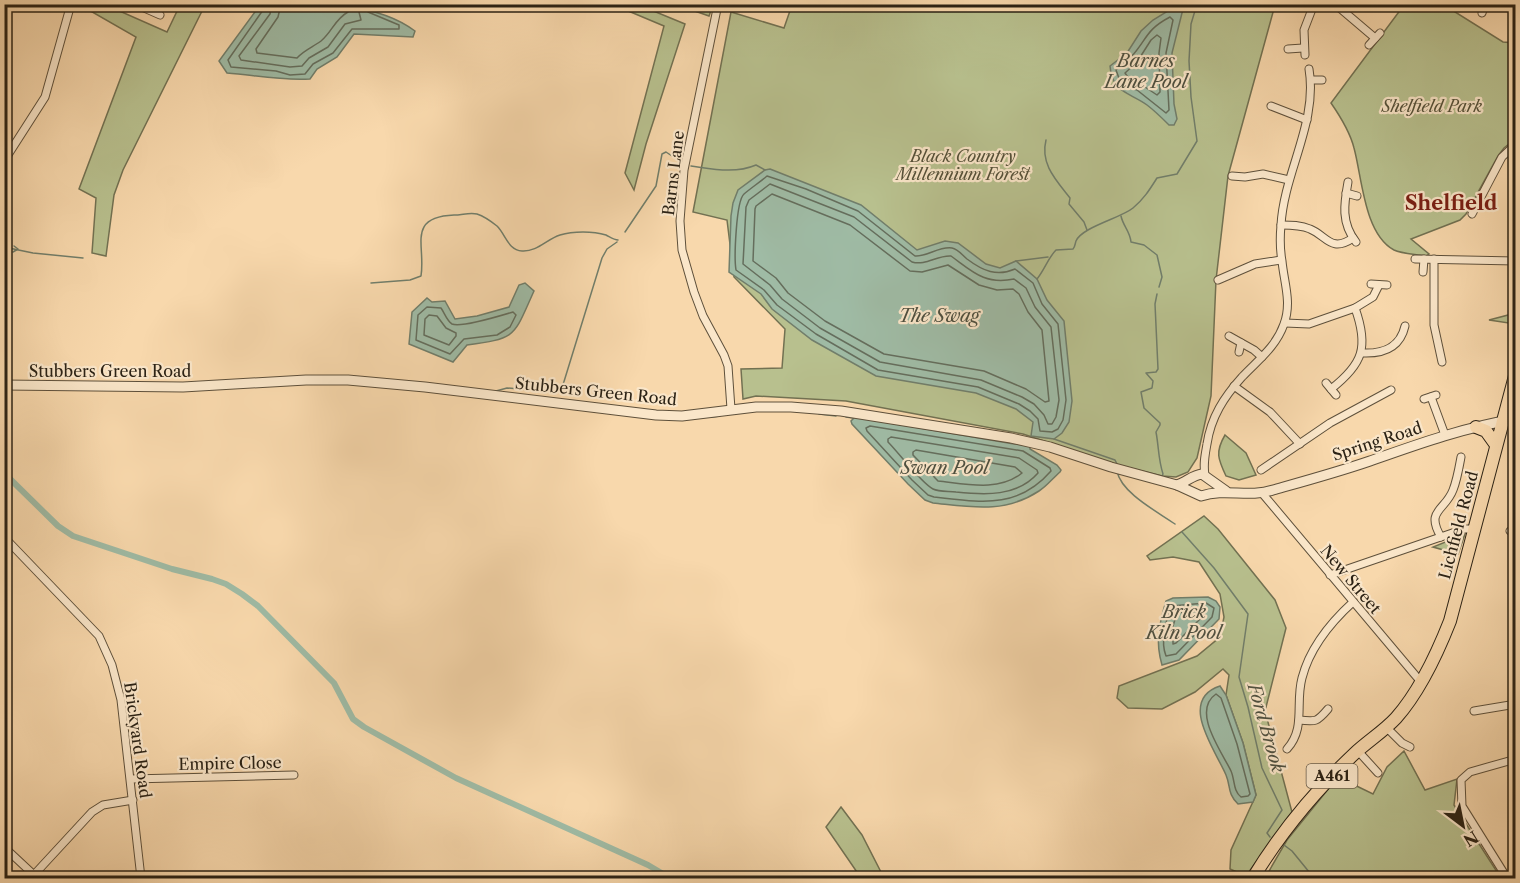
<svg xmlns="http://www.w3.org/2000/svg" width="1520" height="883" font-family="'Libre Caslon Text',serif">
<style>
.green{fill:#b8c08e;stroke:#727152;stroke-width:1.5}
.water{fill:#9fbba5;stroke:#717e6b;stroke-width:1.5}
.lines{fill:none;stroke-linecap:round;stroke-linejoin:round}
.shore{stroke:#656e5d;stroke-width:1.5}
.stream{stroke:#717e6b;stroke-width:1.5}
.canal{stroke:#9fbba5;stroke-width:6}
.minor-casing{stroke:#5e503b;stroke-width:9}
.tertiary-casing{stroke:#5e503b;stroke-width:11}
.trunk-casing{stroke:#2b2215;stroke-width:14}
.minor{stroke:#fae6c9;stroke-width:7}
.tertiary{stroke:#fae6c9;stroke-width:9}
.trunk{stroke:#f8d8ac;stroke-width:12}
.labels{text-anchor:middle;stroke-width:4.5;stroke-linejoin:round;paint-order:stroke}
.shield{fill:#fae6c9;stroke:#695d4b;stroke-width:1.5}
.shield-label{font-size:15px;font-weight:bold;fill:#2b2215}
.park-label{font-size:16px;font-style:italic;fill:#555139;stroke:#fae6c9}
.street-label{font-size:16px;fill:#2b2215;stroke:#fae6c9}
.water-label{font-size:18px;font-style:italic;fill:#4e5040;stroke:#fae6c9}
.quarter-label{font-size:20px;font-weight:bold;fill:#7a1f14;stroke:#fae6c9}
</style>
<rect width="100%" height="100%" fill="#f8d8ac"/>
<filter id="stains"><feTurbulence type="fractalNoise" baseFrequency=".00333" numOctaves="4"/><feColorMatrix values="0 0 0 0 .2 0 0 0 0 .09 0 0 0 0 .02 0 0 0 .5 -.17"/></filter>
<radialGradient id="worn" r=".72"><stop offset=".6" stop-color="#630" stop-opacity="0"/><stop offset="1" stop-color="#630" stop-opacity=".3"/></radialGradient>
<!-- green -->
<g class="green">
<path d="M868,4L1275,5L1228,176L1216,280L1211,396L1197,458L1188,472L1176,477L1162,476L1114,464L1023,434L846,401L756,396L743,399L741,369L782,368L785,329L734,277L727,220L693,212L731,12L784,28L792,5Z"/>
<path d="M80,5H106L167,32L180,5H205L123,170L114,195L106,256L92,253L96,198L79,189L136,37Z"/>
<path d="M614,5H639L685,24L646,144L634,190L625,173L664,26Z"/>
<path d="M695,5H713L709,16L692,10Z"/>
<path d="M1404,5H1444L1503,42L1515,43V139L1504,148L1498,156L1466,214L1460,220L1411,239L1429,254L1426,256C1416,254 1402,254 1394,250C1364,234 1362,177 1354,148C1350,132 1340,116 1331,103Z"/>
<path d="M1515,310V324L1489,320L1508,315Z"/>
<path d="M1225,435L1246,453L1256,475L1239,480L1226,476C1218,459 1215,452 1225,435Z"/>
<path d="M1204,516L1218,529L1275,600L1286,628L1265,711L1292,812L1246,876L1230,869L1231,850L1256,795L1243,743L1226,695L1229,675L1223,669L1195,692L1162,709L1128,708L1117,698L1119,686L1197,656L1220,637L1224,617L1220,594L1199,562L1173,557L1150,560L1147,556Z"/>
<path d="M1465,534L1458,554L1433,547Z"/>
<path d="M1404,751L1425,790L1457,779L1454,805L1501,878H1265L1287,840L1338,777L1373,794L1387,767Z"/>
<path d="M841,807L862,835L884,878H861L826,827Z"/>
</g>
<!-- water -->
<g class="water">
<path d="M260,5C312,4 374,0 415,31L413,37L354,34L337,57L317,69L310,79C282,81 254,75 227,73L219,61Z"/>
<path d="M1173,5H1184L1172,53L1174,104L1177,119L1174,125H1169C1162,118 1155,111 1147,105C1129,92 1112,93 1110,66L1127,53L1141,31L1153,20L1168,11Z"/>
<path d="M770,169L861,205L917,250L945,241L958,243L986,264L1000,268L1016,261L1037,279L1047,300L1064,321L1072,401L1069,422L1062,433L1054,439L1031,436L1033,422L1016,409L976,393L876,376L812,340L772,309L761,294L729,272L731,216L733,203L738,190L765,170Z"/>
<path d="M525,283L534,291C513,337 518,338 467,345L453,362L409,344L412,312L427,298L432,302L445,301L455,319L477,316L509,307L519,285Z"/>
<path d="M855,417L1014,444L1030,445V449L1057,465L1061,470L1060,472C1053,478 1047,486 1039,491C1004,514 971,507 933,503L925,500L908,484L852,424L851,421Z"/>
<path d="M1208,597L1216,601L1220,607L1219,619L1179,660L1162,665C1155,641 1159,625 1166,601L1173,598Z"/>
<path d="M1220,686L1226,695L1243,743L1256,795L1253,802L1238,804C1227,793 1231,787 1226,775C1216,751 1177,700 1220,686Z"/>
</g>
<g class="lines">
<!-- shore -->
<g class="shore">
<path d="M264,4L263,10L228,60L231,67L276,71L290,75L305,74L313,64L333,53L352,29H399V25L368,12L365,4"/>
<path d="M272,4L270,14L239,56L241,60L290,67L302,66L309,58L328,47L345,24L361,20L357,4"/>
<path d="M281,4L278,17L256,49L257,53L297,58C304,50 313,47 321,41C332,32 335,19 348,12V4"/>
<path d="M1170,17L1173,20L1166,53L1169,110L1166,113L1137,90L1125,86L1120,81L1116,70C1120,65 1126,62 1131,57C1147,40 1145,30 1170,17Z"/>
<path d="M1157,35L1161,38L1159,53L1160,92L1157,95L1139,83L1130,80L1125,73L1137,62L1151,40Z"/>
<path d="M767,176L806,189L858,211L915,256C927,257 939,246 952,248C958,249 962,255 967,259C983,271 997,277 1015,269L1033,283L1042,304L1058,324L1066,400L1063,420L1058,429L1052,432L1040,431L1038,419L1030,411L1019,404L978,387L878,370L816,334L777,305L764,290L736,270C734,258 736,201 744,194C751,188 760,182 767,176Z"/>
<path d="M770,184L854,217L912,262C926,266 937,255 951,256C973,272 985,285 1014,279L1026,288L1035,307L1051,327L1059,400L1056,417L1052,424H1048L1044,415L1034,404L1022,397L981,380L880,362L820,328L782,299L770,285L743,264L746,207L749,200Z"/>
<path d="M772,194L850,225L910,271L922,272L948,265L979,285L997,290L1013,289L1019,294L1028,312L1042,330L1049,401L1045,402L1026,389L984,371L884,354L825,321L788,293L776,278L753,261L755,209L756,206Z"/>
<path d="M427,307L441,308C444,312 447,321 452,324C461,328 503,315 513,312L516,315L510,327L497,335L464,339L450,354L416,340L418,315Z"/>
<path d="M429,315L437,316L446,328L456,333V336L449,345L424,335L425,319Z"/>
<path d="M870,426L1023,451L1050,468L1051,471C1017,510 980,502 934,497L928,495L912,480L867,431L866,428Z"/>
<path d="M891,437L1019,458L1037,470L1038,473C1017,497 985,495 956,492C949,491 939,492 933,489C921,483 899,453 888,442V439Z"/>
<path d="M916,450L1015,467L1022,473C999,492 966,484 938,481L913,455V452Z"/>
<path d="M1206,603L1214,608L1212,617L1176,654L1166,656C1160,641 1166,621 1171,606Z"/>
<path d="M1201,611L1203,613V616L1176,643L1173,644V626L1177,613Z"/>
<path d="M1216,694L1221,698L1237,744L1250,794L1248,796L1241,797C1233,791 1235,780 1231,771C1222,752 1191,711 1216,694Z"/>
</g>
<!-- stream -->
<g class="stream">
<path d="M1046,140C1040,164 1056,180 1070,198L1069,204L1084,222L1087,230"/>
<path d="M691,166C713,169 735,174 756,165L765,170"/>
<path d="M1121,216C1123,226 1130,231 1131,242L1144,245L1157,255L1162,277L1159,287"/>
<path d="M625,232L656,186L662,154L666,152L678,160"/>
<path d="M4,247L33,253L83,258"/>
<path d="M13,252L18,249L14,246"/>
<path d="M1016,261L1048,257"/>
<path d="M1037,279C1045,269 1048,258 1056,250L1073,249C1075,247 1075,244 1076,241C1082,227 1121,218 1133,208C1144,199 1150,189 1157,178L1177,174L1197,141L1191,97L1189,61L1191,24L1197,4"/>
<path d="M371,283L410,280L421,276C426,246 406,217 454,215C462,215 470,212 477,214C483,216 492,222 497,226C506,235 508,250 522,251C537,252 547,239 560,235C573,231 593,231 606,235C610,237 614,240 618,240"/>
<path d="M1157,294L1155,304L1158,369L1156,372L1146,373L1153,381L1152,388L1141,392L1144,408L1160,423V425L1156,432C1159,448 1158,458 1163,474L1162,476"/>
<path d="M496,391L507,388L556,392L562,388L602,258L607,249L617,242"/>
<path d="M819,414L836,416"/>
<path d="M712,417L720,416"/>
<path d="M846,417L853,418"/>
<path d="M1054,439L1115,460L1117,464"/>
<path d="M1117,471C1121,493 1158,512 1175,524"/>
<path d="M1182,532L1214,568L1248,614L1239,677L1248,707L1262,768L1282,810L1267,833L1270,837"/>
<path d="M1284,845L1292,851L1314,878"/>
</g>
<!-- canal -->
<path class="canal" d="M4,473L58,526L73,536L172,569L212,579L226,584L242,594L258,606L334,683L353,719L364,727L456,778L648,865L670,878"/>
<!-- minor casing -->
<g class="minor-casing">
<g id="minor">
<path d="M135,4L160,15"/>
<path d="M718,4L684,170L680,221L682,250L694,292L703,316L724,355L728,366L731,409"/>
<path d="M1335,4L1375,38"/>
<path d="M1490,4L1496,7"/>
<path d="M1482,13L1485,4"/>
<path d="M1369,45L1380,33"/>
<path d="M1288,49L1303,48"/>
<path d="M1305,55L1304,30L1314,4"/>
<path d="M1311,80H1322"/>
<path d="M1271,106L1307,120"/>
<path d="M4,161L45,97L71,4"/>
<path d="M1232,176L1245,177L1263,174L1289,180"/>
<path d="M1348,182C1344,204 1341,223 1356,242"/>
<path d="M1346,193L1357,196"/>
<path d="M1472,214L1502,157L1516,144"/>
<path d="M1281,225C1291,225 1301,225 1310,229C1327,236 1331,253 1353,238"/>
<path d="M1415,259L1516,261"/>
<path d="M1434,259V325L1442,362"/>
<path d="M1423,272L1424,259"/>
<path d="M1218,280L1255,264L1281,260"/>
<path d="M1371,284L1387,285"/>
<path d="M1285,323L1309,324L1355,308L1373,297L1379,285"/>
<path d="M1229,336L1254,350L1262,357"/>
<path d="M1239,352L1241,343"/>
<path d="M1362,353C1383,354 1400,348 1405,326"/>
<path d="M1326,383L1336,395"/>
<path d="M1234,386L1270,412L1300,444"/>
<path d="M1331,389C1363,364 1369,347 1355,308"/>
<path d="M1431,397L1445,435"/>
<path d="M1424,399L1436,395"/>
<path d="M1261,470L1330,423L1391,390"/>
<path d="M1205,475C1203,464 1205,455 1207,444C1211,417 1224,397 1242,377C1258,360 1276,347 1284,324C1292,302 1284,283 1282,261C1280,250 1280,236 1281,225C1284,172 1318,123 1309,69"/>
<path d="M1262,493L1421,682"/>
<path d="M1510,531L1516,529"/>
<path d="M4,537L99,636L112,665L121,700L141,878"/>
<path d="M1441,537C1425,510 1445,511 1453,490C1457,480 1459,468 1461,457"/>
<path d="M1330,575L1464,529H1475"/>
<path d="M1516,616L1514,623L1516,642"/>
<path d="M1474,711L1516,704"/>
<path d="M1299,720C1316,722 1317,722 1328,709"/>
<path d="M1386,727L1402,743L1410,747"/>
<path d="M1287,749C1306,728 1295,704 1302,678C1310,647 1330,623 1353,602"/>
<path d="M1358,751L1378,773"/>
<path d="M131,779L294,775"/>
<path d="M4,847L34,875"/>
<path d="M31,878L92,812L103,805L133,800"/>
<path d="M1507,878L1462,806L1461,780L1470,772L1516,759"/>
</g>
</g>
<!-- tertiary casing -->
<g class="tertiary-casing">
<g id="tertiary">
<path d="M4,385L183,387L306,380H348L425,387L656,415L682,416L756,407H791L841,411L1011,438L1050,447L1111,467L1177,485L1201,496C1226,488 1248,498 1273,490C1305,481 1338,472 1370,461C1418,444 1465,427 1516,419"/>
<path d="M1177,485C1186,482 1193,475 1202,474L1226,491"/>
</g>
</g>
<!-- trunk casing -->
<g class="trunk-casing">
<g id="trunk">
<path d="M1476,427L1486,431L1496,445"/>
<path d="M1253,878C1281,832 1315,791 1354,754C1368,741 1384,731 1396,718C1420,691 1437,654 1450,621L1516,372"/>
</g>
</g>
<!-- minor -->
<use href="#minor" class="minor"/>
<!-- tertiary -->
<use href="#tertiary" class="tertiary"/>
<!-- trunk -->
<use href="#trunk" class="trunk"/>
</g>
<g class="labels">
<!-- shield labels -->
<rect class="shield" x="1306.5" y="764" width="51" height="24" rx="4.5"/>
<g class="shield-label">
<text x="1332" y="781">A461</text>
</g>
<!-- park labels -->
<g class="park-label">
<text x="1432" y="112">Shelfield Park</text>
<text x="963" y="162">Black Country<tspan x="963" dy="18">Millennium Forest</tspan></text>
</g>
<!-- street labels -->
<g class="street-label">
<text transform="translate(673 173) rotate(-83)" y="6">Barns Lane</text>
<text x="110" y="377">Stubbers Green Road</text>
<text transform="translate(596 391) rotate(6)" y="6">Stubbers Green Road</text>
<text transform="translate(1377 441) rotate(-18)" y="6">Spring Road</text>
<text transform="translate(1458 525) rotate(-75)" y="6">Lichfield Road</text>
<text transform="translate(1351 579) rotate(50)" y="6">New Street</text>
<text transform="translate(138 740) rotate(82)" y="6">Brickyard Road</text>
<text transform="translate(230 763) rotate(-1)" y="6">Empire Close</text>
</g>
<!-- water labels -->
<g class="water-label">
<text x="1146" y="67">Barnes<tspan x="1146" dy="21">Lane Pool</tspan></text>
<text x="939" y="322">The Swag</text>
<text x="945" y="474">Swan Pool</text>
<text x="1184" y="618">Brick<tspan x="1184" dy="21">Kiln Pool</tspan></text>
<text transform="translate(1266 728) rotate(74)" y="6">Ford Brook</text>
</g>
<!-- quarter labels -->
<g class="quarter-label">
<text x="1451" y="210">Shelfield</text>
</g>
</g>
<!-- margin -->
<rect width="1520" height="883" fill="none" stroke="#f8d8ac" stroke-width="24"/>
<rect x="6" y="6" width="1508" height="871" fill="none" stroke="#2b2215" stroke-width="3"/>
<rect x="12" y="12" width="1496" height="859" fill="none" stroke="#2b2215" stroke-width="1.5"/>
<!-- north arrow -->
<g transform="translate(1463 826) rotate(148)" stroke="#fae6c9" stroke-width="4.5" paint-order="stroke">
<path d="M0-4.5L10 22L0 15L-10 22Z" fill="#2b2215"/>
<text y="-9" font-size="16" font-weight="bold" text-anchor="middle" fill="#2b2215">N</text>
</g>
<rect width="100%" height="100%" filter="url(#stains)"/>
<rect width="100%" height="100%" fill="url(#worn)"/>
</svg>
